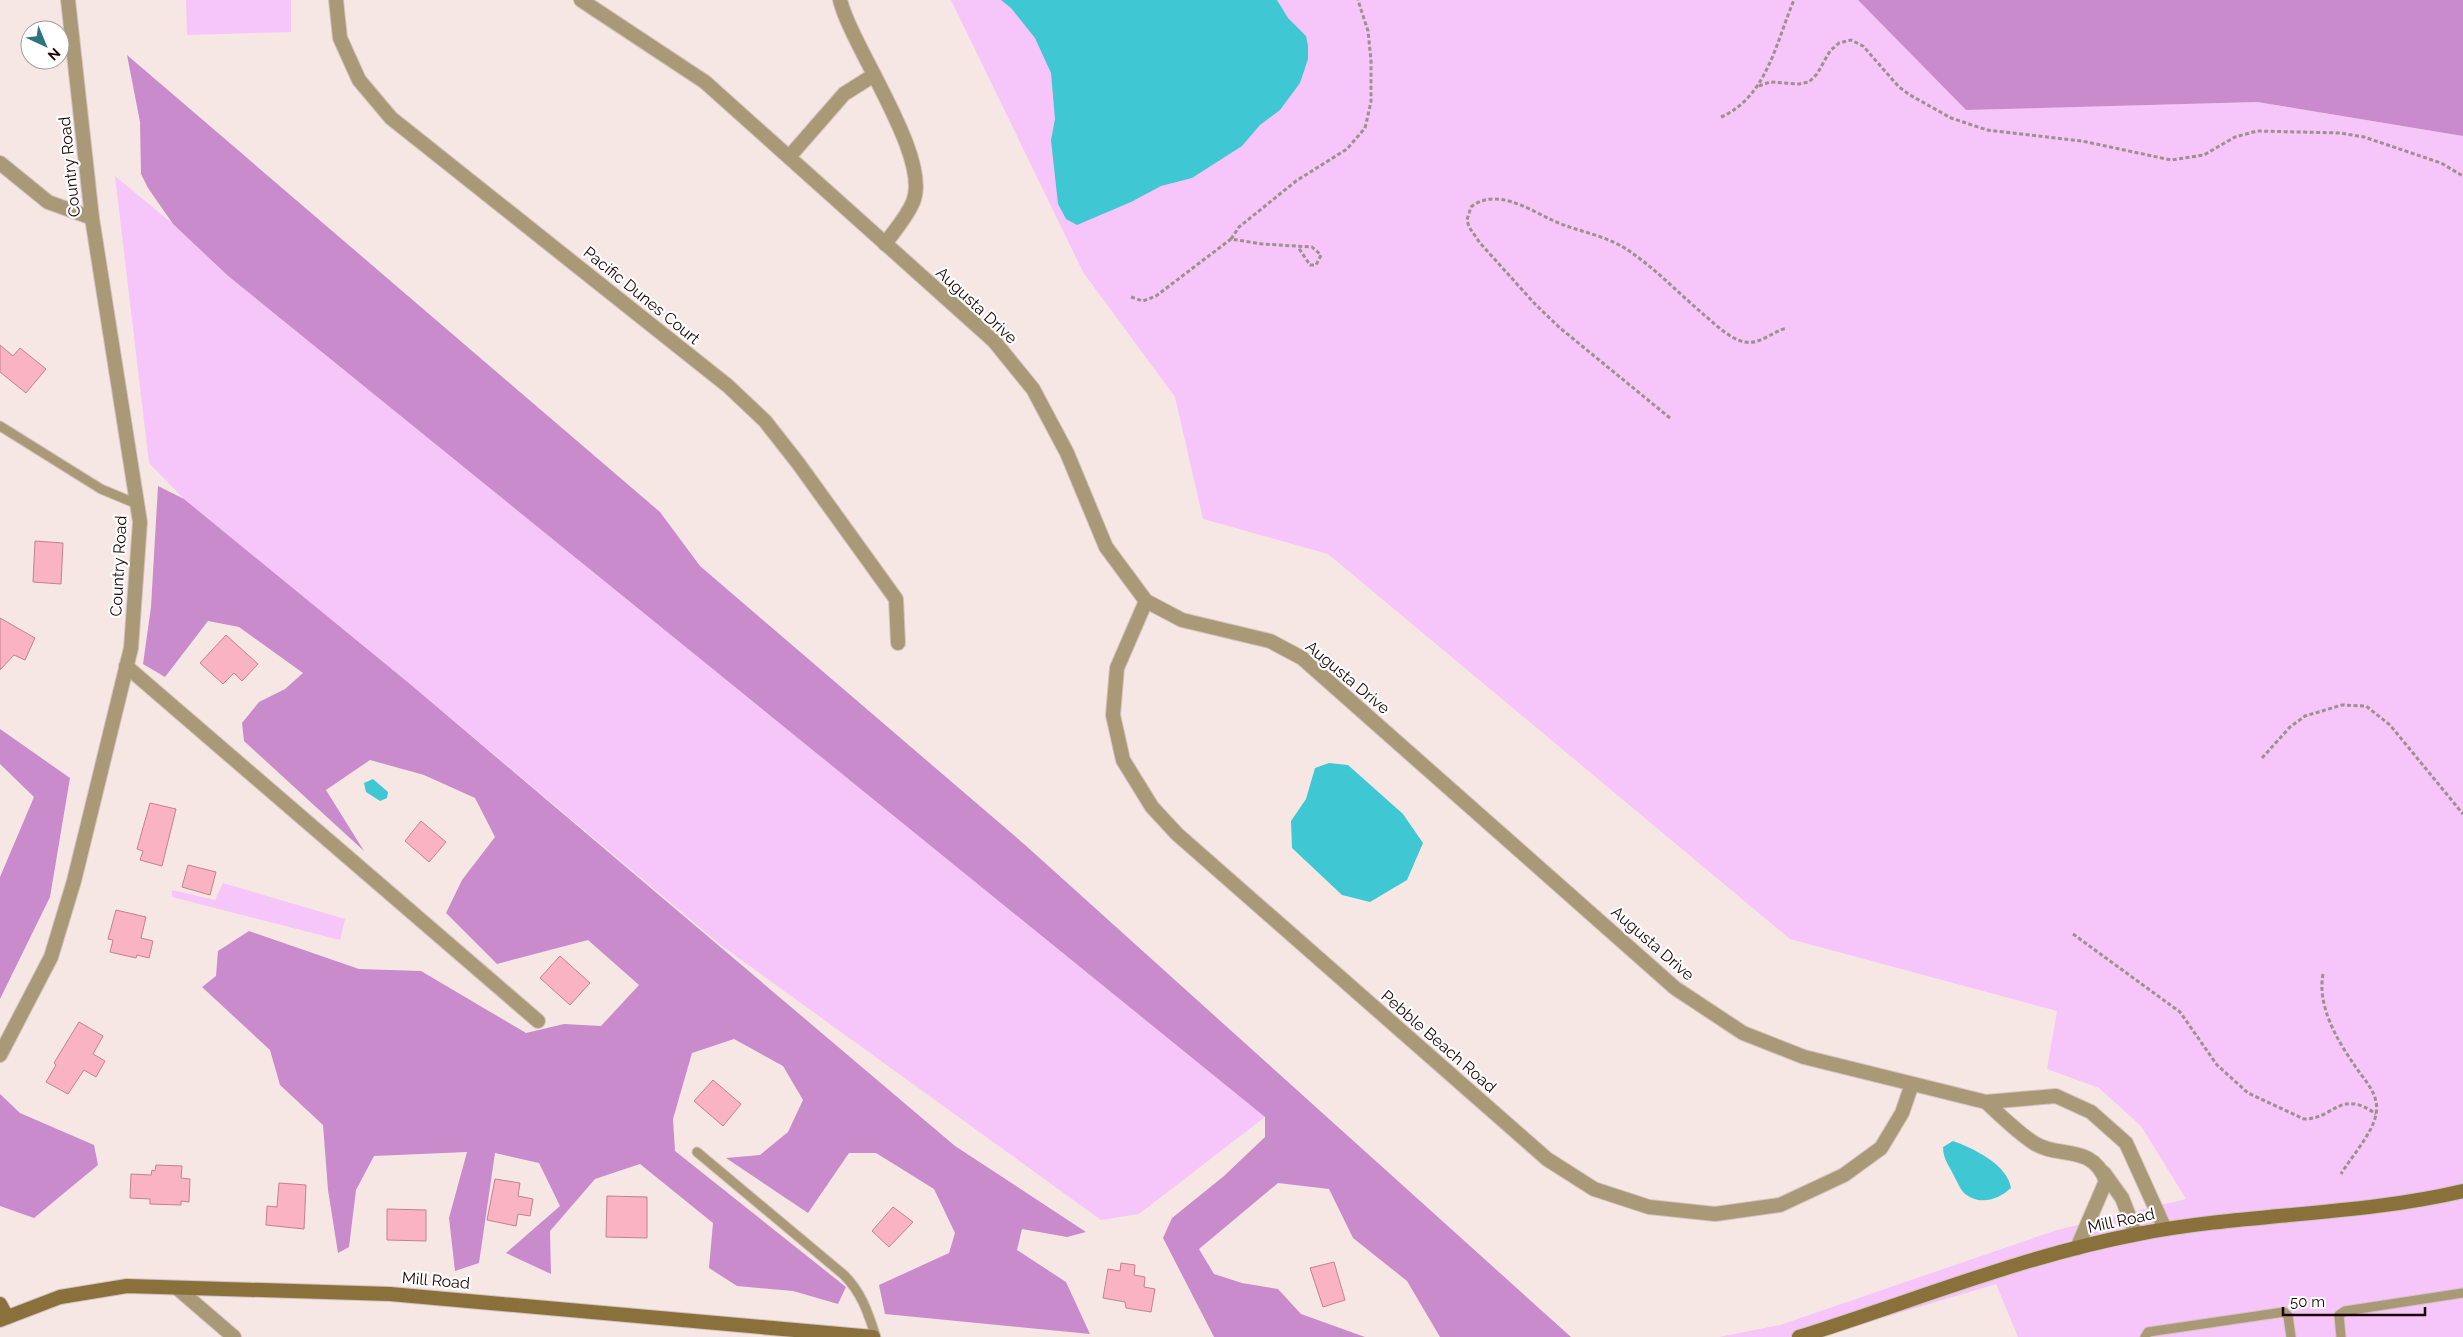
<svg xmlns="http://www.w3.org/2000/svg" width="2463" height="1337" font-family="Raleway,sans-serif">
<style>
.green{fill:#f6c5f9}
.forest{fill:#c98bcc}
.water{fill:#40c7d4}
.building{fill:#f9b3c2;stroke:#c38190}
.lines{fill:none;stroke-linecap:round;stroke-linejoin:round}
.service-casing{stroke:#d3c3c1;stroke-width:11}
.minor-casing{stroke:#d3c3c1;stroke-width:16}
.secondary-casing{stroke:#d3c3c1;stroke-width:16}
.path{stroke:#a08f8d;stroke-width:3;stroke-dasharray:4 2.5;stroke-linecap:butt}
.service{stroke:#a97;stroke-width:9}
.minor{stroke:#a97;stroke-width:14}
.secondary{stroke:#8a713c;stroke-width:14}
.labels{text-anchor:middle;stroke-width:4.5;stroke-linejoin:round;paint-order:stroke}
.street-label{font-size:16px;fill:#1b0504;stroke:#fff}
</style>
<rect width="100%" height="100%" fill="#f6e7e5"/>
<!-- green -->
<g class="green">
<path d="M186,0H291V32L187,35Z"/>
<path d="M951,0H1858L1966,110L2257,102L2463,136V1337H2018L1996,1284L1819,1337H1719L1780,1325L2057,1230L2186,1199L2141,1126L2099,1088L2047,1069L2057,1011L1790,939L1328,554L1203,519L1175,397L1083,272Z"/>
<path d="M115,176L173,224L227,275L1265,1117L1139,1214L1101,1220L722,946L410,684L184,499L149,463Z"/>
<path d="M223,883L345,919L340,940L172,897V890L215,900Z"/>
</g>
<!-- forest -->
<g class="forest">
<path d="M1858,0H2463V136L2257,102L1966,110Z"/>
<path d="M127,55L660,512L700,566L1024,844L1571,1337H1440L1407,1281L1353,1238L1329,1189L1278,1183L1199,1249L1214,1274L1242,1283L1278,1289L1301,1314L1365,1337H1214L1163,1238L1172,1218L1224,1176L1265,1137V1117L227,275L173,224L148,188L141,174L140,122Z"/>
<path d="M158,486L184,499L410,684L955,1146L1086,1232L1067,1237L1022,1229L1017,1250L1066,1282L1090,1334L885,1314L879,1285L949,1253L955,1233L934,1189L876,1153H849L808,1213L726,1158L760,1155L788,1132L803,1100L783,1066L734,1039L692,1053L673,1119L675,1151L846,1287L838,1304L793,1291L737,1286L709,1268L713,1223L640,1164L595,1179L550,1231L551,1274L506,1253L560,1206L539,1163L495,1153L479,1263L455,1271L449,1218L467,1152L374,1156L356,1190L349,1247L338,1253L328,1190L323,1125L280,1085L270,1050L202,987L216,976L218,951L249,931L359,969L421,971L526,1033L564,1024L601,1026L639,985L588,940L497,964L446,913L462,880L495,837L475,798L424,775L370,760L326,790L364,851L244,741L242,723L259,702L285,689L303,673L239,627L208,621L165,677L143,664L151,607Z"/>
<path d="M0,729L70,778L50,897L0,999V877L34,797L0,764Z"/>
<path d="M0,1094L20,1113L94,1145L98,1165L34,1218L0,1206Z"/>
</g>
<!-- water -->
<g class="water">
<path d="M1001,0H1277L1288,18L1306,36L1308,46V59L1300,83L1280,110L1260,125L1242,146L1192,178L1161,186L1131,202L1077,225L1066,219L1058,204L1051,140L1055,119L1051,73L1035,38L1011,8Z"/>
<path d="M1329,763L1348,765L1403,814L1423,843L1407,880L1370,902L1342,895L1292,848L1291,821L1306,799L1315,768Z"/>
<path d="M373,779L388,792L387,798L380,801L366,792L364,783Z"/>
<path d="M1953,1141C1973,1148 2008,1165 2011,1188C1998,1200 1979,1206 1964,1193C1960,1189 1957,1181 1954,1176C1949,1165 1943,1159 1943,1147Z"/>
</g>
<!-- building -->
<g class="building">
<path d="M0,345L13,356L20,348L46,369L26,393L0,372Z"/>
<path d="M35,541L63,543L61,584L33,582Z"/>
<path d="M0,618L35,638L25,660L14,655L0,670Z"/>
<path d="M226,635L258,664L242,681L234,673L223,684L200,663Z"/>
<path d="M150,803L176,809L162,866L140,860L143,851L137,849Z"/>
<path d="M421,821L446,842L429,862L405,841Z"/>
<path d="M188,865L216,872L210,895L182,887Z"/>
<path d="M116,910L146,917L141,938L153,941L149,958L137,955L136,958L110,952L113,940L108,939Z"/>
<path d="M560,956L590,983L570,1005L540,978Z"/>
<path d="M79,1022L103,1036L93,1054L105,1061L96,1077L84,1070L68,1094L46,1082L56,1065L54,1063Z"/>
<path d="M713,1080L741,1104L723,1126L694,1101Z"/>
<path d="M156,1165L182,1166L181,1178L190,1179L189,1202L181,1201V1205L150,1204V1199L130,1198L131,1174L151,1175L152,1170L155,1171Z"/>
<path d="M495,1179L520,1183L518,1196L533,1199L530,1216L518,1214L516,1226L487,1220Z"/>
<path d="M279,1183L306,1185L304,1229L266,1225L267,1206L277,1207Z"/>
<path d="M607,1196L647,1197V1238L606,1237Z"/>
<path d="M893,1207L913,1222L889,1247L872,1231Z"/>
<path d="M387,1209L426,1210V1241L387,1240Z"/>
<path d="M1334,1262L1345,1300L1323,1307L1310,1268Z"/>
<path d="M1121,1263L1135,1265L1134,1275L1145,1277L1144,1287L1155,1289L1151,1312L1126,1308L1125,1302L1103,1298L1108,1269L1120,1271Z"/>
</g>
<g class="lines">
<!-- service casing -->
<g class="service-casing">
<g id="service">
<path d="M0,426L101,489L137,504"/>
<path d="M697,1152L844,1275C862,1293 868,1313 876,1337"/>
<path d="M2145,1337L2148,1332L2284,1312L2288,1316L2291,1337"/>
<path d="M2341,1337L2339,1315L2345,1311L2463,1293"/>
</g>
</g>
<!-- minor casing -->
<g class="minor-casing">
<g id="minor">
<path d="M336,0L340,38L359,80L391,118L728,386L765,421L798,463L896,599L898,643"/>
<path d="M581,0L705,82L994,341L1033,389L1067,453L1106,547L1146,601L1182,620L1270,641L1302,658L1675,988L1743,1033L1804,1057L1986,1102L2056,1096L2091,1112L2126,1143L2165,1229"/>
<path d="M840,0C852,48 932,158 913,202C907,217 894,231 885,244"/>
<path d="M789,157L844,94L874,75"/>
<path d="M0,163L48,202L92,218"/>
<path d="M1146,601L1117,668L1113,715L1123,760L1152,807L1177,834L1547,1159L1594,1189L1649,1207L1715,1214L1780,1205L1844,1175L1881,1148L1902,1113L1912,1084"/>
<path d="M126,666L538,1021"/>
<path d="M0,1055L51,957L74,881L131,648L140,522L92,218L68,0"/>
<path d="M1986,1102C2001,1116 2017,1132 2034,1143C2058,1159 2092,1143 2106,1181L2077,1248"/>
<path d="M2104,1173L2122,1198L2136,1234"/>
<path d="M177,1288L234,1337"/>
</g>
</g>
<!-- secondary casing -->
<g class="secondary-casing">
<g id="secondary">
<path d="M0,1304L7,1317"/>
<path d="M0,1320L60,1297L127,1286L390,1294L873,1337"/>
<path d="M1799,1337C1911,1302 2022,1256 2138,1234C2245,1213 2357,1216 2463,1191"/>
</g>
</g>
<!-- path -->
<g class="path">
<path d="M1759,86L1770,82L1799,84L1809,82L1817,74L1830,51L1839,43L1851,40L1863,46L1899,87L1910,95L1951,118L1987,130L2082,141L2171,160L2204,155L2235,137L2257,131L2340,133L2364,137L2441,163L2463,176"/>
<path d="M1721,117C1767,97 1776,42 1794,0"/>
<path d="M1231,239L1239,227L1296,181L1347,149L1365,128L1371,102V60L1368,31L1358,0"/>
<path d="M1131,297L1143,301L1156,296L1231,239L1262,244L1312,247L1321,255L1316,265H1310L1298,247"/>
<path d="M1670,418L1560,328L1535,304L1480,243L1469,227L1467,220L1471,207C1496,187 1528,209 1552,220C1575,231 1601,234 1623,247C1652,265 1676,291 1702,313C1714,323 1729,339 1745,342C1760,345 1773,331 1787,328"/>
<path d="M2262,758L2290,727L2305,716L2342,705L2366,706L2390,725L2463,814"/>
<path d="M2073,934L2180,1012L2217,1065L2248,1093L2304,1119C2335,1119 2339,1088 2376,1114"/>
<path d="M2323,974C2317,1006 2337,1040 2355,1066C2365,1081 2380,1095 2376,1114C2373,1133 2351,1157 2341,1174"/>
</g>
<!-- service -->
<use href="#service" class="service"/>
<!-- minor -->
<use href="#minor" class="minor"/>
<!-- secondary -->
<use href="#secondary" class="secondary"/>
</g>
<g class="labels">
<!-- street labels -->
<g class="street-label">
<text transform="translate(69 167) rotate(-96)" y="6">Country Road</text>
<text transform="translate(642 295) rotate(39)" y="6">Pacific Dunes Court</text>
<text transform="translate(977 305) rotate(43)" y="6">Augusta Drive</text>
<text transform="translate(118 566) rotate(-87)" y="6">Country Road</text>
<text transform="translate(1348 677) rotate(40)" y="6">Augusta Drive</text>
<text transform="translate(1653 943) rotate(41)" y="6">Augusta Drive</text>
<text transform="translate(1439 1041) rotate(41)" y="6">Pebble Beach Road</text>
<text transform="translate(2121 1220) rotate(-12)" y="6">Mill Road</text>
<text transform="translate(436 1280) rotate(5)" y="6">Mill Road</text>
</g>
</g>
<!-- north arrow -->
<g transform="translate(45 45) rotate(136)"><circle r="24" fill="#ffffff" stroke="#a49b9b"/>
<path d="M0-4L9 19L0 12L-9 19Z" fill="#2c757d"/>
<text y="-8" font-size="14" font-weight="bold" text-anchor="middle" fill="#1b0504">N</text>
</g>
<!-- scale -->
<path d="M2283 1307v8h142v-8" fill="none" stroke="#1b0504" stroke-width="2.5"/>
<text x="2290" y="1307" font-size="15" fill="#1b0504" stroke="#ffffff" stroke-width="4" paint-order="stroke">50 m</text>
</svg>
